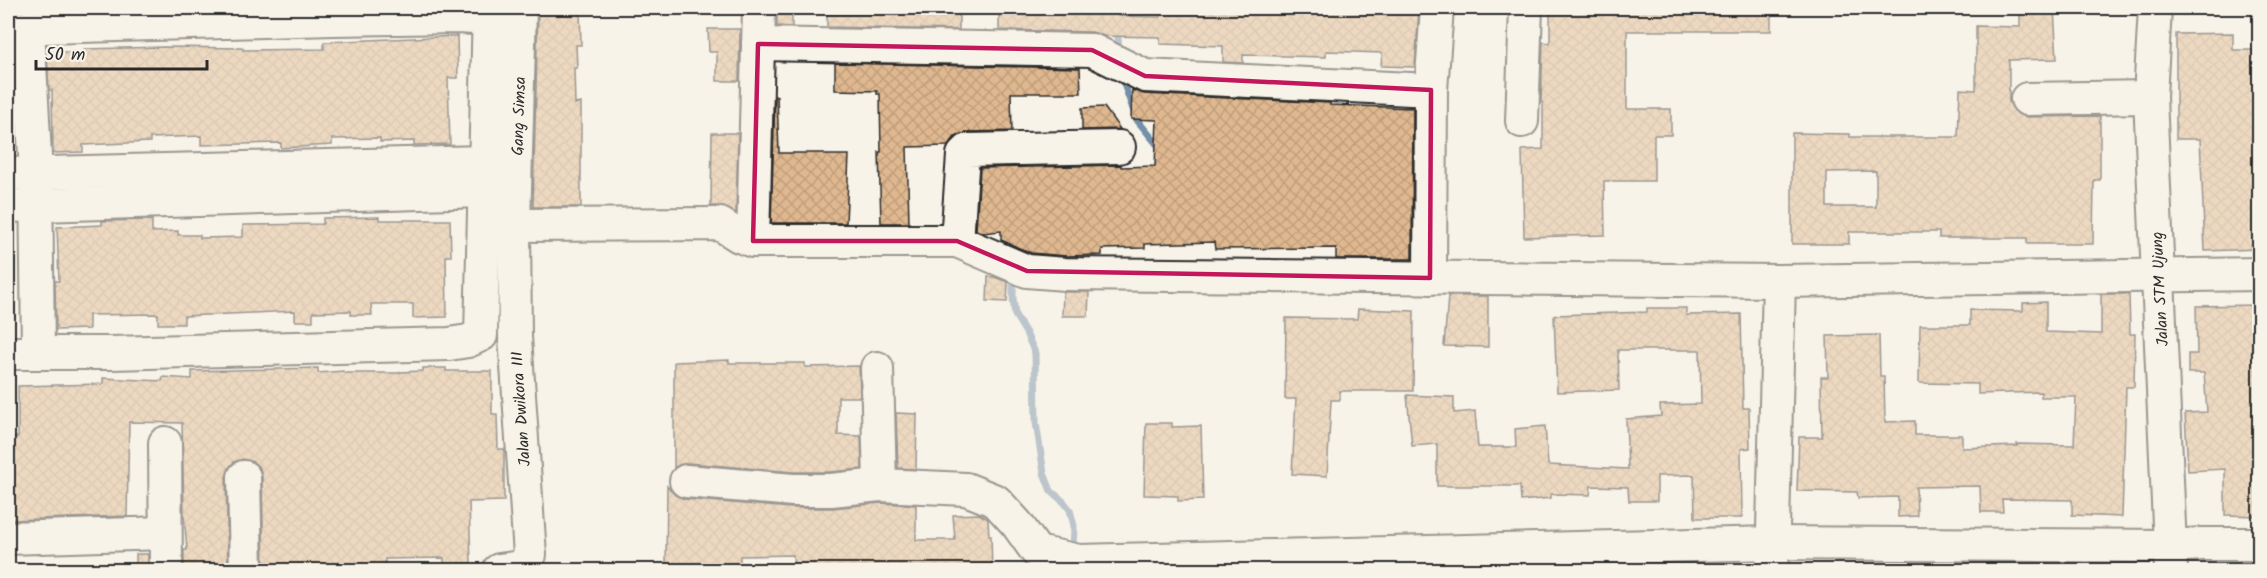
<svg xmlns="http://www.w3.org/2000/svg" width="2267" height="578" font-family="Kalam,sans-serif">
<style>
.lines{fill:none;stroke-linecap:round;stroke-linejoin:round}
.stream{stroke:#738faa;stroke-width:7}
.building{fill:url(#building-cross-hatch);stroke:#2b2b2b;stroke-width:1.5;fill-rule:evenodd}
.minor-casing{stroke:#2b2b2b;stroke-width:36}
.minor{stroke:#f7f3e8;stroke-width:32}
.marked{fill:none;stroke:#c2185b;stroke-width:4.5;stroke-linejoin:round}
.labels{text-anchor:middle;stroke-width:4.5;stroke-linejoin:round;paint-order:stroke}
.street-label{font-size:16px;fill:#2b2b2b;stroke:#f7f3e8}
</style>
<defs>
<pattern id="building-cross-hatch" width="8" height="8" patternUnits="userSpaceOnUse" patternTransform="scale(1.5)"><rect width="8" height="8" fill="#dfb890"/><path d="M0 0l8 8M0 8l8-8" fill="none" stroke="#c09e7c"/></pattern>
</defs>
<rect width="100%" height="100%" fill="#f7f3e8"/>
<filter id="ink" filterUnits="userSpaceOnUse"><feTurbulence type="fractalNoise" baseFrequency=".0167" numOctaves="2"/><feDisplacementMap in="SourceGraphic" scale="12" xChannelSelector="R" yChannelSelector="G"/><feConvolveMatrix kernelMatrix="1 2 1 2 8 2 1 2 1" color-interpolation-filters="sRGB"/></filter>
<g filter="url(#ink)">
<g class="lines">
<!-- stream -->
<g class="stream">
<path d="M1119,53L1117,21L1135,8"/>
<path d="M1120,73L1137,120L1161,149"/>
<path d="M1013,276V298L1015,315L1026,333L1035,353L1036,423L1044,473L1051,491L1064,502L1070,510L1074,526L1073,551"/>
</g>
</g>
<!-- building -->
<g class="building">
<path d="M538,8H580L581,45H576L577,68H574L575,104L581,103V207H533Z"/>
<path d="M777,8H792V27L777,26Z"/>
<path d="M872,8H959V30L827,27V14H872Z"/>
<path d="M999,8H1119L1118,16L1160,17L1161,8H1419L1415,67L1381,66L1382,53L1326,51V57L1243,55V63L1223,62V46L1160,44V37L1104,36L1092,32L999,30Z"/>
<path d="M1550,8H1771V31H1627V109H1671V135H1654V181H1604L1605,235L1524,237L1522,150L1543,149V103H1541L1543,42L1550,43Z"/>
<path d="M2054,9L2057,59L2009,60V102L2018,114L2027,117L2100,116V180H2094L2093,244H2027V238H1939V232H1849V244H1792V133L1850,134V137H1958L1960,89L1976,90V26L2020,27V10ZM1876,171V207H1827V172Z"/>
<path d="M708,29H740L739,81H717V52H709Z"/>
<path d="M2233,33V50H2259V249L2205,251L2200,139H2176V34Z"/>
<path d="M457,36L458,78H448L450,144L414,145V141L380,142V138L332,139V145L281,148V143L201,145V136L150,138V142L83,145V152L53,153L52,90H49L47,52H84V49L164,47L243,48V50L324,49V42Z"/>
<path d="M835,63L1080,68L1081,93H1011L1012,131L968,132L955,137L948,146L907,147L909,223H881L879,152H881L880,94H877V91L835,90Z"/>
<path d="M1132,90L1144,94L1330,103V105L1413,108L1412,259H1336V248L1215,249L1214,242L1145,244V248L1102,249V255L1066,256L1031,253L1001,240V231L983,233L976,230L980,168L1121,165V167L1155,166L1157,120L1131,119Z"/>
<path d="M775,96H777L779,153H824V155H849L846,223H771Z"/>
<path d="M1104,107L1120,129L1082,130V108Z"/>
<path d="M712,133H738L736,213L721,206H711Z"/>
<path d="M379,217V220H450L451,256H446L447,317L413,318V304H371L372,315H351V311L313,312V321H295V311L184,316V324H158V314L89,315V329L56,330L55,281H59L57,227L102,225V221L152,220V232L178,231V235H200V238L243,237V225L323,224V218Z"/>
<path d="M988,276L994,277L1008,282L1007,302L987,301Z"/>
<path d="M1063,292H1089L1088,316H1062Z"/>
<path d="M2101,294H2129L2130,334H2135L2134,387H2126L2122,517L2072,515V500L2002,499L2003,512H1981L1980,486L1916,487L1917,516L1898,517V497L1858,498L1857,492L1797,491L1799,437H1822L1821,377H1828L1827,336L1879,335L1880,376H1884L1885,422L1915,421V435H1962V448L2017,446V444L2074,445L2076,397H2041V392L1978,394V384L1919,383L1920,325H1970V310L2023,311V303L2046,302V332L2101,334Z"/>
<path d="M1448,296H1488V347L1444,346Z"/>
<path d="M2259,305V516L2225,515V469L2188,471L2185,413L2207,412L2204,373H2188V354H2197L2196,306Z"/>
<path d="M1647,308H1686V315L1741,314L1743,408H1749L1750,448L1741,449L1742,518H1695L1694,475L1657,476V501H1629L1628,487L1591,486L1590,495L1551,494V498L1521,501L1520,486H1437V444L1412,446L1407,395L1454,397V413L1475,411L1478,447H1516L1515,429L1545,426L1548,465L1628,469L1626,419L1661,416L1660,405L1701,404L1700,350H1618L1619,390L1557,392L1554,315L1647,312Z"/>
<path d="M1358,309L1414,311L1413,391H1340V400H1331L1327,476L1292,474L1296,399H1285L1286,318L1357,319Z"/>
<path d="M729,360V363H805V367L859,366L860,397H838V435L861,436L862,469L830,472H794L688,463L679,465L674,468V362Z"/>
<path d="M318,368V373L343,371L344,373H400V372L423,371V368H446V371H492V414H497L498,449H504V501L469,502L471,563L444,564V558L385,559V570H357V569L308,570V567L264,570L262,476L260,468L253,462L243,459L234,462L229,468L226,477L228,570H184V550H187L184,515L182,423L129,422L127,516L12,520L11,501H14L13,437H18V386L103,384V378L162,381L163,377L192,379V371Z"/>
<path d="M896,413L917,414L916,469L898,468Z"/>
<path d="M1146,423H1172V427L1201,426L1203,500L1178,501V496L1144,495Z"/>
<path d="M667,486L675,495L684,499L792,508H833L880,503L916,505V540H955L953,515L979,514L988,519L989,536H991L992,570H794L793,555L740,556V564L716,565L715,570H694V564H666Z"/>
<rect x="136" y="554" width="12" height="16"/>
</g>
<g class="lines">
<!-- minor casing -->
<g class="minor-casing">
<g id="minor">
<path d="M2155,8L2150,97L2171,570"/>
<path d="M28,27L36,174L38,352"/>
<path d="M8,28L333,19L459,17L489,19"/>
<path d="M758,44L1092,50L1145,76L1431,90"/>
<path d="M2027,99L2150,97"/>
<path d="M1522,121L1526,8"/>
<path d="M8,174L484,162"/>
<path d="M8,206L483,191"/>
<path d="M514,225L720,224L739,236L753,241H957L1027,271L1065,274L1779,281L2260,274"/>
<path d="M753,241L759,8"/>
<path d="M957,241L963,155L968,150L1119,147"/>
<path d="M1430,278L1431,90L1437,8"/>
<path d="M8,353H111L449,344L468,341L481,335L489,8"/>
<path d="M877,368L880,485"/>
<path d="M165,443L166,570"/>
<path d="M244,477L246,570"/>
<path d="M686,481L793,490H831L880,485L966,489L996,501L1017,524L1037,552L1079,561L1772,543L2171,546L2202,544H2260"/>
<path d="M8,538L165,533"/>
<path d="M499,570L522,567L530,555L515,337L514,225L520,8"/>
<path d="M1772,570L1779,281"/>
</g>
</g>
<!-- minor -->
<use href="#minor" class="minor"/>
</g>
</g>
<!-- marked area -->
<path d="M0 0H2267V578H0ZM758,44L1092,50L1145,76L1431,90L1430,278L1027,271L957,241H753Z" fill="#f7f3e8" fill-opacity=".55" fill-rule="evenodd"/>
<path class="marked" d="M758,44L1092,50L1145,76L1431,90L1430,278L1027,271L957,241H753Z"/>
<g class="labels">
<!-- street labels -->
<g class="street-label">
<text transform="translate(518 116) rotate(-88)" y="6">Gang Simsa</text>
<text transform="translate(2159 289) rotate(-93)" y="6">Jalan STM Ujung</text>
<text transform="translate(520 409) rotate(-94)" y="6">Jalan Dwikora III</text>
</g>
</g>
<!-- margin -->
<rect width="2267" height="578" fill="none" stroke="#f7f3e8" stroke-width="30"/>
<rect x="15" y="15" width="2237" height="548" fill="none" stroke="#2b2b2b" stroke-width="2" filter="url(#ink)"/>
<!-- scale -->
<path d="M36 60v9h171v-9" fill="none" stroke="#2b2b2b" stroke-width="3"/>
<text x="45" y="60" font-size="18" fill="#2b2b2b" stroke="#f7f3e8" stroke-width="4.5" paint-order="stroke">50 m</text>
</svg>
